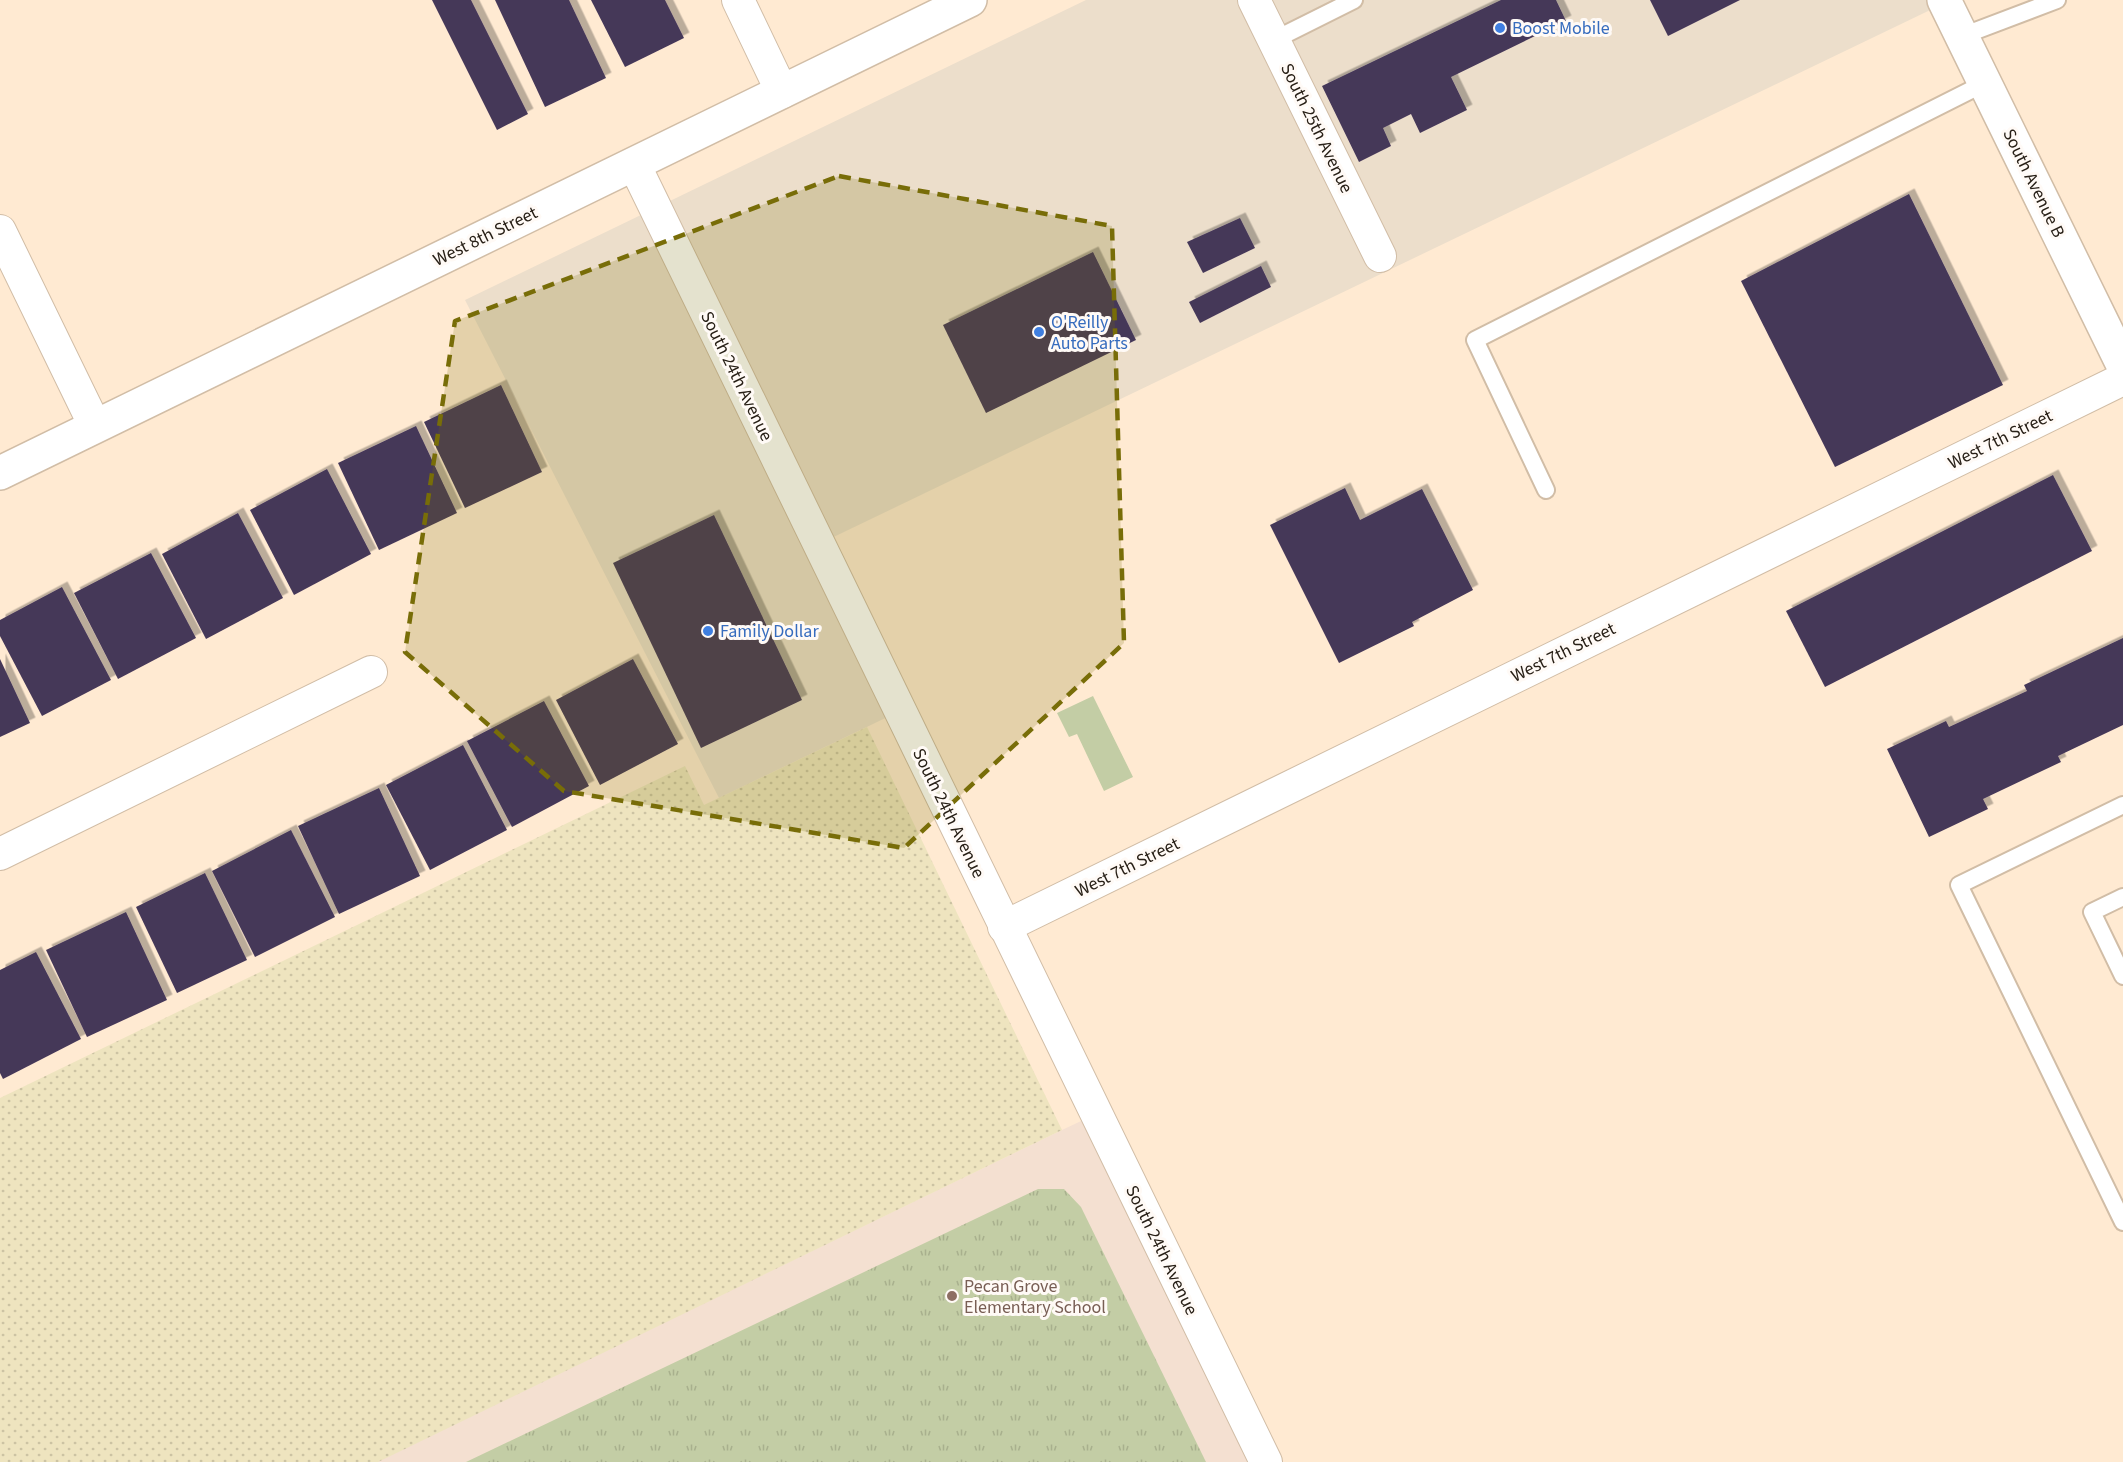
<svg xmlns="http://www.w3.org/2000/svg" width="2123" height="1462" font-family="'Source Sans 3',sans-serif">
<style>
.commercial{fill:#ecdecb}
.education{fill:#f4e0d1}
.grass{fill:url(#grass-tufts)}
.sand{fill:url(#sand-dots)}
.pitch{fill:#c3cda5}
.building{fill:#453759;filter:url(#shadow)}
.lines{fill:none;stroke-linecap:round;stroke-linejoin:round}
.service-casing{stroke:#d1bda6;stroke-width:20}
.minor-casing{stroke:#d1bda6;stroke-width:34}
.secondary-casing{stroke:#d1bda6;stroke-width:36}
.service{stroke:#fff;stroke-width:16}
.minor{stroke:#fff;stroke-width:32}
.secondary{stroke:#fff;stroke-width:33}
.marked{fill:#786d08;fill-opacity:0.2;stroke:#786d08;stroke-width:4.5;stroke-dasharray:12 8;stroke-linejoin:round}
.shop-dot{fill:#3f7fe0;stroke:#fffaf6;stroke-width:2}
.education-dot{fill:#8d6e63;stroke:#fffaf6;stroke-width:2}
.labels{text-anchor:middle;stroke-width:6;stroke-linejoin:round;paint-order:stroke}
.shop-label{font-size:18px;fill:#366cbe;stroke:#fffaf6;text-anchor:start}
.street-label{font-size:18px;fill:#282017;stroke:#fffaf6}
.education-label{font-size:18px;fill:#785e54;stroke:#fffaf6;text-anchor:start}
</style>
<defs>
<pattern id="grass-tufts" width="24" height="20" patternUnits="userSpaceOnUse" patternTransform="scale(1.5)"><rect width="24" height="20" fill="#c3cda5"/><path d="M3 7l-1-3M5 7V3M7 7l1-3M15 17l-1-3M17 17v-4M19 17l1-3" fill="none" stroke="#a8b08d"/></pattern>
<pattern id="sand-dots" width="8" height="8" patternUnits="userSpaceOnUse" patternTransform="scale(1.5)"><rect width="8" height="8" fill="#eee4bf"/><path d="M2 2h.1M6 6h.1" fill="none" stroke="#ccc3a3" stroke-width="1.8" stroke-linecap="round"/></pattern>
<filter id="shadow"><feDropShadow dx="5.5" dy="-5.5" stdDeviation="0" flood-color="#0004"/></filter>
</defs>
<rect width="100%" height="100%" fill="#ffead2"/>
<!-- commercial -->
<path class="commercial" d="M1086,0H1951L819,544L900,711L719,798L465,300Z"/>
<!-- education -->
<path class="education" d="M1096,1114L1266,1462H376L1062,1130Z"/>
<!-- grass -->
<path class="grass" d="M1038,1189H1064L1081,1207L1206,1462H466Z"/>
<!-- sand -->
<path class="sand" d="M867,727L1062,1130L378,1462H0V1098L685,766L704,805Z"/>
<!-- pitch -->
<path class="pitch" d="M1093,696L1133,777L1104,791L1077,734L1069,737L1057,713Z"/>
<!-- building -->
<g class="building">
<path d="M432,0H471L528,114L497,130Z"/>
<path d="M495,0H569L606,78L545,107Z"/>
<path d="M591,0H665L684,38L625,67Z"/>
<path d="M1501,0H1556L1566,21L1451,77L1467,110L1420,133L1411,114L1383,128L1391,146L1359,162L1322,86Z"/>
<path d="M1650,0H1740L1668,36Z"/>
<path d="M1909,194L2003,385L1835,467L1741,281Z"/>
<path d="M1240,218L1255,248L1203,273L1187,242Z"/>
<path d="M1093,252L1136,340L986,413L943,325Z"/>
<path d="M1261,266L1271,287L1200,323L1189,302Z"/>
<path d="M501,385L542,472L465,508L424,422Z"/>
<path d="M416,426L457,513L379,550L338,463Z"/>
<path d="M327,469L371,554L294,595L250,510Z"/>
<path d="M2053,475L2092,551L1825,687L1786,611Z"/>
<path d="M1345,488L1360,520L1422,489L1473,590L1412,622L1414,626L1339,663L1270,525Z"/>
<path d="M238,513L283,598L206,639L162,554Z"/>
<path d="M714,515L802,700L701,748L613,563Z"/>
<path d="M151,553L196,638L118,679L74,593Z"/>
<path d="M62,587L111,680L42,716L0,636V620Z"/>
<path d="M2123,638V725L2058,756L2061,762L1983,799L1988,809L1929,837L1887,749L1946,721L1949,727L2027,691L2024,685Z"/>
<path d="M0,659L30,723L0,737Z"/>
<path d="M633,659L678,744L600,785L556,700Z"/>
<path d="M544,701L589,786L512,827L467,741Z"/>
<path d="M463,745L507,830L430,870L386,785Z"/>
<path d="M379,788L420,876L339,914L298,826Z"/>
<path d="M291,830L335,917L255,957L212,871Z"/>
<path d="M205,873L247,960L177,993L136,907Z"/>
<path d="M126,912L167,1000L87,1037L46,950Z"/>
<path d="M36,952L81,1039L3,1079L0,1073V970Z"/>
</g>
<g class="lines">
<!-- service casing -->
<g class="service-casing">
<g id="service">
<path d="M1962,36L2057,0"/>
<path d="M1274,40L1354,0"/>
<path d="M1546,490L1475,340L1985,83"/>
<path d="M2123,805L1959,885L2123,1222"/>
<path d="M2123,897L2092,912L2123,976"/>
</g>
</g>
<!-- minor casing -->
<g class="minor-casing">
<g id="minor">
<path d="M738,0L782,92"/>
<path d="M1254,0L1380,256"/>
<path d="M634,164L1266,1462"/>
<path d="M0,231L95,426"/>
<path d="M0,854L371,672"/>
<path d="M1004,927L2123,379"/>
</g>
</g>
<!-- secondary casing -->
<g class="secondary-casing">
<g id="secondary">
<path d="M1944,0L2123,365"/>
<path d="M0,473L970,0"/>
</g>
</g>
<!-- service -->
<use href="#service" class="service"/>
<!-- minor -->
<use href="#minor" class="minor"/>
<!-- secondary -->
<use href="#secondary" class="secondary"/>
</g>
<!-- marked area -->
<path class="marked" d="M839,176L1112,226L1124,643L904,848L564,791L405,652L455,321Z"/>
<!-- markers -->
<g class="shop-dot">
<circle cx="1500" cy="28" r="6"/>
<circle cx="1039" cy="332" r="6"/>
<circle cx="708" cy="631" r="6"/>
</g>
<circle class="education-dot" cx="952" cy="1296" r="6"/>
<g class="labels">
<!-- shop labels -->
<g class="shop-label">
<text x="1512" y="34">Boost Mobile</text>
<text x="1051" y="328">O'Reilly<tspan x="1051" dy="21">Auto Parts</tspan></text>
<text x="720" y="637">Family Dollar</text>
</g>
<!-- street labels -->
<g class="street-label">
<text transform="translate(1317 128) rotate(64)" y="6">South 25th Avenue</text>
<text transform="translate(2034 183) rotate(64)" y="6">South Avenue B</text>
<text transform="translate(485 236) rotate(-26)" y="6">West 8th Street</text>
<text transform="translate(737 376) rotate(64)" y="6">South 24th Avenue</text>
<text transform="translate(2000 439) rotate(-26)" y="6">West 7th Street</text>
<text transform="translate(1563 652) rotate(-26)" y="6">West 7th Street</text>
<text transform="translate(949 813) rotate(64)" y="6">South 24th Avenue</text>
<text transform="translate(1127 867) rotate(-26)" y="6">West 7th Street</text>
<text transform="translate(1162 1250) rotate(64)" y="6">South 24th Avenue</text>
</g>
<!-- education labels -->
<g class="education-label">
<text x="964" y="1292">Pecan Grove<tspan x="964" dy="21">Elementary School</tspan></text>
</g>
</g>
</svg>
